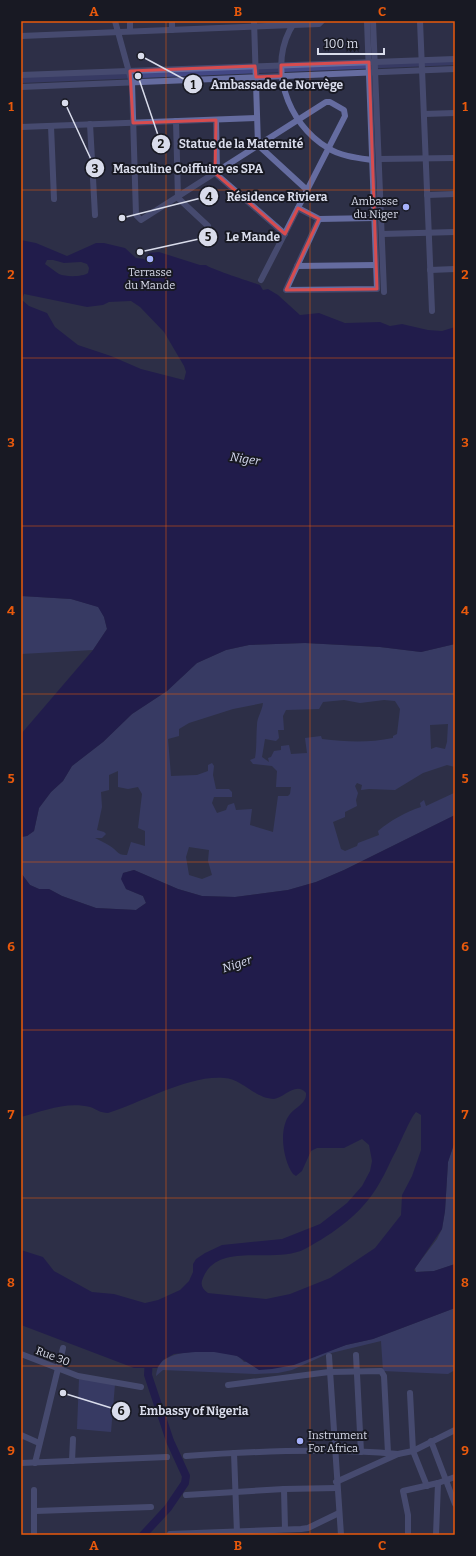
<svg xmlns="http://www.w3.org/2000/svg" width="476" height="1556" font-family="Bitter,serif">
<style>
.green{fill:#434885;fill-rule:evenodd}
.water{fill:#130651;fill-rule:evenodd}
.lines{fill:none;stroke-linecap:round;stroke-linejoin:round}
.river{stroke:#130651;stroke-width:8}
.minor{stroke:#656ca0;stroke-width:6}
.marked{fill:none;stroke:#d74c4f;stroke-width:3;stroke-linejoin:round}
.grid{fill:none;stroke:#e8590c;stroke-width:1;stroke-opacity:0.55}
.poi-dot{fill:#a6b1fc;stroke:#181923;stroke-width:1.5}
.labels{text-anchor:middle;stroke-width:4;stroke-linejoin:round;paint-order:stroke}
.poi-label{font-size:11px;fill:#d9dceb;stroke:#181923;text-anchor:end}
.street-label{font-size:11px;fill:#d9dceb;stroke:#181923}
.water-label{font-size:12px;font-style:italic;fill:#d8dcf2;stroke:#181923}
.leader{fill:none;stroke:#d9dceb;stroke-width:1.5}
.callout-dot{fill:#d9dceb;stroke:#181923;stroke-width:1.5}
.mark-label{font-size:12px;text-anchor:middle;font-weight:bold;fill:#111}
.callout-label{font-size:12px;text-anchor:middle;font-weight:bold;fill:#d9dceb;stroke:#181923;stroke-width:4;stroke-linejoin:round;paint-order:stroke}
.neatline{fill:none;stroke:#e8590c;stroke-width:1.5}
.grid-label{font-size:13px;text-anchor:middle;font-weight:bold;fill:#e8590c}
</style>
<rect width="100%" height="100%" fill="#2d3047"/>
<!-- green -->
<g class="green">
<path d="M455,61V65L21,83V77Z"/>
<path d="M21,596L71,599L99,607L104,617L107,629L93,650L21,654Z"/>
<path d="M305,643L380,647L421,652L455,644V767L447,765L423,773L395,790L369,789L361,790L362,785L357,783L355,786L358,793L356,800L357,806L345,812V817L333,822L341,849L345,851L357,846L358,843L379,835L378,831C390,821 405,812 421,807L420,803L424,800L426,806L454,793L455,815L344,870L316,882L288,890L235,897L202,896L178,889L134,870L123,873L126,889L143,896L146,903L136,910L96,908L62,896L49,889H39L30,885L21,873V837L27,836L34,831L39,808L51,792L63,781L72,766L103,742L132,714L167,691L197,663L226,650L249,645ZM344,700L360,703L384,700L395,701L400,709L397,734L393,736V738C369,743 346,742 322,739L321,736L305,738L307,753L291,754L289,745L281,746V750L274,751L271,757L268,758L269,762L262,757L265,739L276,741L279,738L278,730H284L283,716L286,710L319,709L323,702ZM263,703C262,712 257,717 257,725C256,737 257,747 255,758L250,760L253,764L272,766L277,771L276,787H291L290,794L288,796H278L273,832L250,825L252,809L236,810L234,803L228,805L226,810L217,813L212,803L214,797H232V792L229,789H216L213,775L214,766L212,763L208,765V771L197,775L171,776L168,739L179,736V729L189,723L233,709ZM448,724L447,742L445,749L436,747L431,749L430,725ZM118,771V787L128,789L138,787L142,794L138,828L145,831V846L131,842L127,855C118,856 117,850 110,846C106,843 100,841 95,838H102L106,834L104,832L97,830L102,807L101,792L109,790V775ZM189,847L209,850L208,861L212,875L202,879L189,875L186,857Z"/>
<path d="M455,1141V1264L434,1271L416,1272L415,1268L437,1239L442,1229L445,1211L448,1162Z"/>
<path d="M455,1308V1370L448,1374L383,1371L381,1341L327,1354L292,1370L278,1373L255,1374L163,1370L156,1376C157,1369 158,1364 164,1360C178,1349 222,1349 237,1356C240,1357 242,1360 244,1362L323,1353L346,1345L373,1339Z"/>
<path d="M79,1379L115,1384L111,1432L77,1429Z"/>
</g>
<!-- water -->
<g class="water">
<path d="M21,240L36,243L67,256L96,243H104L125,248L136,258L144,259L151,265L155,260L148,253L159,252L200,265H206C211,269 251,282 260,285L263,290L268,289L278,295L300,315L319,313L345,323L380,322L390,326L402,324L428,330L442,331L455,327V644L421,652L380,647L305,643L249,645L226,650L197,663L167,691L132,714L103,742L72,766L63,781L51,792L39,808L34,831L27,836L21,837V734L93,650L107,629L104,617L98,607L71,599L21,596ZM47,260H53L64,263L81,262L87,264L89,268L88,273C82,277 66,277 59,274C54,271 50,267 45,264ZM24,294L87,307L103,305L109,302L131,301L140,307L164,332L184,366L186,372L184,380L141,369L111,356L78,345L55,327L47,313L29,306L22,300Z"/>
<path d="M455,815V1141L448,1162L445,1211L442,1229L414,1270L416,1272L434,1271L455,1264V1308L373,1339L346,1345L294,1365L272,1369L259,1370L237,1356L214,1352H195L174,1354L163,1360L157,1368H134L21,1325V1250L43,1257L54,1271L92,1292L114,1294L145,1303L158,1300L180,1290L189,1281L193,1272V1264L196,1259L205,1253L222,1245L282,1239L320,1224L347,1203L362,1186L370,1171L372,1161L369,1145L362,1139L344,1148H317L311,1151L302,1171L296,1176L293,1174C283,1160 278,1129 290,1114C296,1107 307,1103 306,1093C296,1081 284,1098 274,1099C255,1099 243,1079 224,1078C188,1075 141,1103 108,1113C100,1113 96,1109 90,1107C67,1101 43,1111 21,1117V873L30,885L39,889H49L62,896L96,908L136,910L146,903L143,896L126,889L121,879L123,873L134,870L178,889L202,896L235,897L288,890L316,882L344,870ZM416,1112L421,1115V1150L412,1176L402,1195L401,1215L375,1248L330,1278L290,1294L266,1299L208,1293C202,1289 200,1284 203,1278C218,1240 274,1265 305,1249C334,1233 362,1214 379,1184C386,1173 390,1161 397,1149C401,1141 411,1117 416,1112Z"/>
</g>
<g class="lines">
<!-- river -->
<path class="river" d="M143,1535L168,1508L185,1483L186,1476L170,1441L148,1375L149,1357"/>
<!-- minor -->
<g class="minor">
<path d="M115,21L132,83L136,215L141,220L326,102H330L344,110L345,116L261,280"/>
<path d="M130,21V31"/>
<path d="M172,21V30"/>
<path d="M254,21L258,145L307,190"/>
<path d="M373,21L384,292"/>
<path d="M420,21L432,311"/>
<path d="M294,23C266,65 287,124 328,148C340,156 358,158 372,160"/>
<path d="M21,36L319,24L322,21"/>
<path d="M21,75L455,59"/>
<path d="M21,87L455,69"/>
<path d="M424,114L455,113"/>
<path d="M216,120L217,172"/>
<path d="M176,121L178,198L208,226"/>
<path d="M90,124L95,215"/>
<path d="M51,126L54,199"/>
<path d="M21,127L257,118"/>
<path d="M379,159L455,158"/>
<path d="M215,173L285,234"/>
<path d="M427,195L455,194"/>
<path d="M298,208L319,219L374,218"/>
<path d="M319,219L286,290L377,289L367,21"/>
<path d="M382,234L455,232"/>
<path d="M297,266L376,265"/>
<path d="M430,270L455,269"/>
<path d="M21,1354L78,1376L141,1387"/>
<path d="M356,1355L361,1452"/>
<path d="M329,1356L341,1535"/>
<path d="M228,1385L329,1372L381,1371L384,1376L388,1453"/>
<path d="M410,1393L413,1451L427,1486"/>
<path d="M21,1435L39,1443"/>
<path d="M431,1441L455,1504"/>
<path d="M234,1453L237,1533"/>
<path d="M186,1456C256,1451 328,1448 398,1454"/>
<path d="M72,1461L73,1439"/>
<path d="M21,1463L167,1457"/>
<path d="M35,1463L63,1348"/>
<path d="M336,1482L398,1454L413,1451L455,1430"/>
<path d="M284,1489L285,1529"/>
<path d="M34,1490V1535"/>
<path d="M186,1495L284,1489L337,1488"/>
<path d="M35,1511L151,1507"/>
<path d="M170,1534L301,1529L308,1528L339,1513"/>
<path d="M408,1535V1515L403,1491L438,1483L455,1477"/>
<path d="M436,1535L438,1483"/>
</g>
</g>
<!-- marked area -->
<path d="M0 0H476V1556H0ZM369,62L377,289L286,290L319,219L298,208L285,234L215,173L216,120L133,123L130,71L255,66L256,77L281,76V65Z" fill="#2d3047" fill-opacity=".55" fill-rule="evenodd"/>
<path class="marked" d="M369,62L377,289L286,290L319,219L298,208L285,234L215,173L216,120L133,123L130,71L255,66L256,77L281,76V65Z"/>
<!-- grid -->
<path class="grid" d="M166,21V1535M310,21V1535M21,190H455M21,358H455M21,526H455M21,694H455M21,862H455M21,1030H455M21,1198H455M21,1366H455"/>
<!-- markers -->
<g class="poi-dot">
<circle cx="406" cy="207" r="4"/>
<circle cx="150" cy="259" r="4"/>
<circle cx="300" cy="1441" r="4"/>
</g>
<g class="labels">
<!-- poi labels -->
<g class="poi-label">
<text x="398" y="205">Ambasse<tspan x="398" dy="13">du Niger</tspan></text>
<text x="150" y="276" text-anchor="middle">Terrasse<tspan x="150" dy="13">du Mande</tspan></text>
<text x="308" y="1439" text-anchor="start">Instrument<tspan x="308" dy="13">For Africa</tspan></text>
</g>
<!-- street labels -->
<g class="street-label">
<text transform="translate(53 1356) rotate(21)" y="4">Rue 30</text>
</g>
<!-- water labels -->
<g class="water-label">
<text transform="translate(245 459) rotate(9)" y="4">Niger</text>
<text transform="translate(237 964) rotate(-18)" y="4">Niger</text>
</g>
</g>
<!-- callouts -->
<path class="leader" d="M141 56L193 84M138 76L161 144M65 103L95 168M122 218L209 196M140 252L208 237M63 1393L121 1411"/>
<g class="callout-dot">
<circle cx="141" cy="56" r="4"/>
<circle cx="138" cy="76" r="4"/>
<circle cx="65" cy="103" r="4"/>
<circle cx="122" cy="218" r="4"/>
<circle cx="140" cy="252" r="4"/>
<circle cx="63" cy="1393" r="4"/>
<circle cx="193" cy="84" r="10"/>
<circle cx="161" cy="144" r="10"/>
<circle cx="95" cy="168" r="10"/>
<circle cx="209" cy="196" r="10"/>
<circle cx="208" cy="237" r="10"/>
<circle cx="121" cy="1411" r="10"/>
</g>
<g class="mark-label">
<text x="193" y="89">1</text>
<text x="161" y="148">2</text>
<text x="95" y="173">3</text>
<text x="209" y="201">4</text>
<text x="208" y="241">5</text>
<text x="121" y="1415">6</text>
</g>
<g class="callout-label">
<text x="277" y="89">Ambassade de Norvège</text>
<text x="241" y="148">Statue de la Maternité</text>
<text x="188" y="173">Masculine Coiffuire es SPA</text>
<text x="277" y="201">Résidence Riviera</text>
<text x="253" y="241">Le Mande</text>
<text x="194" y="1415">Embassy of Nigeria</text>
</g>
<!-- border -->
<rect width="476" height="1556" fill="none" stroke="#181923" stroke-width="44"/>
<!-- scale -->
<path d="M318 48v6h66v-6" fill="none" stroke="#d9dceb" stroke-width="2"/>
<text x="324" y="48" font-size="12" fill="#d9dceb" stroke="#181923" stroke-width="3" paint-order="stroke">100 m</text>
<rect x="22" y="22" width="432" height="1512" class="neatline"/>
<g class="grid-label">
<text x="94" y="16">A</text>
<text x="238" y="16">B</text>
<text x="382" y="16">C</text>
<text x="11" y="111">1</text>
<text x="465" y="111">1</text>
<text x="11" y="279">2</text>
<text x="465" y="279">2</text>
<text x="11" y="447">3</text>
<text x="465" y="447">3</text>
<text x="11" y="615">4</text>
<text x="465" y="615">4</text>
<text x="11" y="783">5</text>
<text x="465" y="783">5</text>
<text x="11" y="951">6</text>
<text x="465" y="951">6</text>
<text x="11" y="1119">7</text>
<text x="465" y="1119">7</text>
<text x="11" y="1287">8</text>
<text x="465" y="1287">8</text>
<text x="11" y="1455">9</text>
<text x="465" y="1455">9</text>
<text x="94" y="1550">A</text>
<text x="238" y="1550">B</text>
<text x="382" y="1550">C</text>
</g>
</svg>
